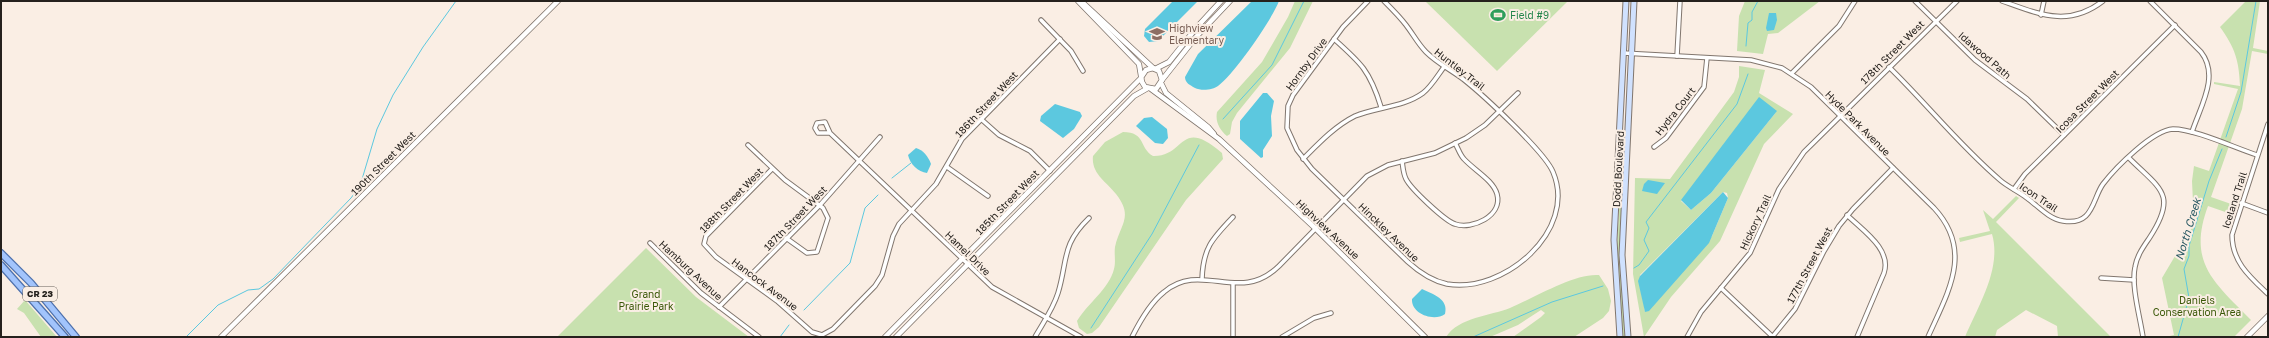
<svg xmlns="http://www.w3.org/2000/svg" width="2269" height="338" font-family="'Golos Text',sans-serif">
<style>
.green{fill:#c8e1af;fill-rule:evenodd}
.water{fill:#5cc8df}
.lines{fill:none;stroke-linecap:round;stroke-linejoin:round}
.stream{stroke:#5cc8df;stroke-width:1}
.minor-casing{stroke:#81766e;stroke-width:5.5}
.tertiary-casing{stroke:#81766e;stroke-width:6}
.secondary-casing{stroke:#81766e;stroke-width:7}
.primary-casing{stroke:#4e71ad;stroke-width:8}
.minor{stroke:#fff;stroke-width:3.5}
.tertiary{stroke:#fff;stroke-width:4.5}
.secondary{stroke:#d0e1fe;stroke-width:5}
.primary{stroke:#a2c4fc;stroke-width:5.5}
.labels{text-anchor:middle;stroke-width:4;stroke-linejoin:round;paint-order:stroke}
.shield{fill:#faeee4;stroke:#655e59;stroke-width:1}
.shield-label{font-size:9px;font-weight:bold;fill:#25211d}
.leisure-label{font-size:10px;fill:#27864d;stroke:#faeee4;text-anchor:start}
.education-label{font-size:10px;fill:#785e54;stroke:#faeee4;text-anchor:start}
.street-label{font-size:10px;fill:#25211d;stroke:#faeee4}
.park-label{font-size:10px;fill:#3a5808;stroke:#faeee4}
.water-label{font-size:11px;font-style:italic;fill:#2a5963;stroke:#faeee4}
</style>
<rect width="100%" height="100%" fill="#faeee4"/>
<!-- green -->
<g class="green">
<path d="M1295,1H1313L1290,48L1237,113L1232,122L1230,134L1227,136C1220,130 1215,122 1217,112L1262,62L1288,17Z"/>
<path d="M1425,1H1568L1497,71Z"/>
<path d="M1745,1H1820L1778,33L1768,34L1763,54L1737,51L1739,16Z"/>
<path d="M2246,1H2260L2253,48L2268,51V54L2252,51L2242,109L2211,197L2234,205L2231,214L2208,206C2187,263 2214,282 2251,320L2234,337H2165L2174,335L2162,278L2194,224L2192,181L2194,166L2209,171L2238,89L2214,84V82L2240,86C2239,60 2235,48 2220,27Z"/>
<path d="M1739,66L1765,70L1759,93L1793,114L1764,144L1720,241L1671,297L1644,337L1633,274L1635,178L1670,179L1734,92L1739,77ZM1777,111L1711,193L1691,210L1681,201ZM1723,192L1727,193L1728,198L1712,236L1645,312L1640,275Z"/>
<path d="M1623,130H1624L1620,250L1626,337H1623L1617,249Z"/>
<path d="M1123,132C1146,132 1139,148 1153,156C1186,157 1179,116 1222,153L1223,159L1186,200L1099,327L1092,333L1087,334L1079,328L1077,321C1088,303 1109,289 1114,269C1116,262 1114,254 1115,247C1120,224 1134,217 1116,194C1107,182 1091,174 1093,156L1105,142Z"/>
<path d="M2016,196L2019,198L1996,222L2111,337H2058L2057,326L2026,310L1997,330L1995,337H1965C1978,306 2002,269 1992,234L1960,242L1959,238L1990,231L1983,210L1993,219Z"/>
<path d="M646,248L696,297L749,337H557Z"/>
<path d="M1599,275L1608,289L1611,301L1609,311L1603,318L1574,337H1513L1541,317L1545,313L1541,310L1518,325L1490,337H1446C1459,317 1490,316 1510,308C1534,298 1574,273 1599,275Z"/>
<path d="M25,300L57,337H41L24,313L17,309Z"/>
</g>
<!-- water -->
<g class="water">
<path d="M1173,1H1198L1158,41L1149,42L1144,36L1145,29Z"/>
<path d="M1252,1H1279C1271,21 1235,73 1218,86C1213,90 1201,91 1195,88C1190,85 1185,83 1185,77L1198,54Z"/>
<path d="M1769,13H1776L1777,20L1774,30L1767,31L1766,28Z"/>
<path d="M1263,93H1267L1274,101L1271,116L1272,136L1263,150V157L1261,158L1240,139V121Z"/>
<path d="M1759,97L1777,111L1711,193L1691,210L1681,200Z"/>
<path d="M1055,104L1080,112L1082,116L1074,129L1063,138L1040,121L1041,116Z"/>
<path d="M1152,117L1167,129L1168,138L1163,144L1155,143L1136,126L1144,118Z"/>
<path d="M916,148C923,150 928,156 931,164L927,173C918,172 910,164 908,155Z"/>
<path d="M1648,180L1665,183L1657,194L1642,191L1644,184Z"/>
<path d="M1723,192L1728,198L1709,243L1649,311L1645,312L1638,281L1640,276Z"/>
<path d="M1422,289C1433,294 1449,299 1445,314C1434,322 1411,314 1412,299Z"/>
</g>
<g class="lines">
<!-- stream -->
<g class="stream">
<path d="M1746,46L1748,23L1752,20V12L1758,1"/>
<path d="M1223,119L1272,65L1304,1"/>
<path d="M2226,137L2241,92L2256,1"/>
<path d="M892,178L911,163"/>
<path d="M1634,268L1639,265L1649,251L1644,240L1649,228L1646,222L1737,104L1748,74"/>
<path d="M804,310L850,263L865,208L878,195"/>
<path d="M1091,328L1152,234L1199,145"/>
<path d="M186,337L218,305L248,290L259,289L273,279L351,198L360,186L377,129L393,95L423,47L456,1"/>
<path d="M780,337L789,325"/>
<path d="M1473,337L1552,302L1603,286"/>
<path d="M2178,337L2189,298L2184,269L2189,256V246L2209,181L2222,149"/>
</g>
<!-- minor casing -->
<g class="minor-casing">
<g id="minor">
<path d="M1368,1L1343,27L1293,95L1288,106L1287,128L1297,150L1312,169L1408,262C1419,272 1433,281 1447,284C1503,294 1578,231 1553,172C1545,152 1482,94 1463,79C1451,70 1437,63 1426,52C1418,44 1413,34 1406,25C1400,17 1392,9 1384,1"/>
<path d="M1915,1L1975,60L2027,99L2064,135"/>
<path d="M2002,1C2039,14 2068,28 2103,1"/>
<path d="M2150,1L2201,52C2220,76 2200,107 2192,132"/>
<path d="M2041,15L2044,1"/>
<path d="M1041,20L1071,51L1083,71"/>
<path d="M1334,39C1361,63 1370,71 1381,107"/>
<path d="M1623,53L1751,60L1782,68L1811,87L1934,208C1974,251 1948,292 1928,337"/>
<path d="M1677,56L1680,1"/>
<path d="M1889,67C1927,104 1959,145 2000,180C2008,187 2018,191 2027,198C2038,206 2049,219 2063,221C2094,226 2092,199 2103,184C2116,167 2153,130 2173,129C2195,129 2235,148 2257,155"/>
<path d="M1792,73L1839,26L1855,1"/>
<path d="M981,119L999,135L1030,151L1050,171"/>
<path d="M2268,124L2232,235C2232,262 2250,277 2268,294"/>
<path d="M830,133H818L815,128L817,123L825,122L830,133L992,287L1081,337"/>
<path d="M748,145L785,180L823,208L828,218L817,252L807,253L786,238"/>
<path d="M1654,147L1666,138L1704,87L1707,58"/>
<path d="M2129,158C2160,189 2178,194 2150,237C2144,246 2137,255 2135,267C2131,286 2140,317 2143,337"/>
<path d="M1303,159C1319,143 1335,126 1355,116C1377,107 1404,107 1423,93C1431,87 1438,75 1444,67"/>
<path d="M1402,161C1403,167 1403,173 1406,179C1411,189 1445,221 1455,224C1472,230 1503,216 1497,194C1493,180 1474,170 1464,159C1460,155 1458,148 1455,143"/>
<path d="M947,167L988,196"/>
<path d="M772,169L706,236L704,244L716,257L777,301L812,332L822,335L833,329L875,286L882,275L893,236L899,224L936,184L962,139L1060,39"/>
<path d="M2014,189L2025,174L2175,25"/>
<path d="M2241,203L2268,213"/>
<path d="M1847,215C1862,230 1892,249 1884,273L1857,337"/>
<path d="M650,243L701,293L759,337"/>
<path d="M2101,278L2134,280"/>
<path d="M1202,279C1203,248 1212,239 1233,217"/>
<path d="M1233,284V337"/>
<path d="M1721,288L1773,337"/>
<path d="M719,307L820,205L880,137"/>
<path d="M1773,336L1795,309L1824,251L1839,226L1853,209L1893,168"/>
<path d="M1035,337C1043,323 1053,309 1058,293C1068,260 1061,245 1089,218"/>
<path d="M1132,337C1140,321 1150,303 1164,292C1202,260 1239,305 1279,266L1367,176L1388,165L1435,153L1466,138L1485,125L1518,93"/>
<path d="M1282,337L1314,318L1331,313"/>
<path d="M1687,337L1701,312L1750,253L1779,189L1804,152L1957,1"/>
</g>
</g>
<!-- tertiary casing -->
<g class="tertiary-casing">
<g id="tertiary">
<path d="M1078,1L1139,64L1142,82L1145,87L1156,89L1162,80L1159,71L1153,68L1146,70L1142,76"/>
<path d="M1081,1L1153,68"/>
<path d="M1155,69L1169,62L1197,27L1221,1"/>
<path d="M1162,80L1196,37L1230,1"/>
<path d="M1161,83L1166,93L1208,127L1214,134"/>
<path d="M1151,89L1219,139L1315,228L1425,337"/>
<path d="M221,337L558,1"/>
<path d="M885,337L1141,78"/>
<path d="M896,337L1134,96L1148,88"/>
<path d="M2247,337L2268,316"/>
</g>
</g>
<!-- secondary casing -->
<g class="secondary-casing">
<g id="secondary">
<path d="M1620,337L1614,240L1626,1"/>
<path d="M1628,337L1622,255L1634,1"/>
</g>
</g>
<!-- primary casing -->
<g class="primary-casing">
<g id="primary">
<path d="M1,253L31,283L76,337"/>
<path d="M1,265L65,337"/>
</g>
</g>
<!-- minor -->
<use href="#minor" class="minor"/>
<!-- tertiary -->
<use href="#tertiary" class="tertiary"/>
<!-- secondary -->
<use href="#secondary" class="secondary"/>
<!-- primary -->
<use href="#primary" class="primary"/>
</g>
<!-- icons -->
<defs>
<g id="stadium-bare" transform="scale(1.2)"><path d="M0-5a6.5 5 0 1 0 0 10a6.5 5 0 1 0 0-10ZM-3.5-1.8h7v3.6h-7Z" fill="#2e9e5b" stroke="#faeee4" stroke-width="2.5" paint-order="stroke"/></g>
<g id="school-bare" transform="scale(1.2)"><path d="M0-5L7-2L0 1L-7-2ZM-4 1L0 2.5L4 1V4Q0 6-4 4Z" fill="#8d6e63" stroke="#faeee4" stroke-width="2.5" paint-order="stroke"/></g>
</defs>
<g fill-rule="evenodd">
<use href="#stadium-bare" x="1498" y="15"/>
<use href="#school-bare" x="1157" y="34"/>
</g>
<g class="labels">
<!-- shield labels -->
<rect class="shield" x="23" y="287" width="34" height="14" rx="3"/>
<g class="shield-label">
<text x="40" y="297">CR 23</text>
</g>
<!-- leisure labels -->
<g class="leisure-label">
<text x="1510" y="19">Field #9</text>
</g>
<!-- education labels -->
<g class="education-label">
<text x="1169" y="32">Highview<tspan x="1169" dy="12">Elementary</tspan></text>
</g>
<!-- street labels -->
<g class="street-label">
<text transform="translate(1892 52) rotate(-45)" y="4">178th Street West</text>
<text transform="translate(1985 55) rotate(41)" y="4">Idawood Path</text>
<text transform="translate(1306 64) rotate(-54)" y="4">Hornby Drive</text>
<text transform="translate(1460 69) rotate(38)" y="4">Huntley Trail</text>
<text transform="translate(2087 101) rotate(-45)" y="4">Icosa Street West</text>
<text transform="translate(986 104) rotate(-47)" y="4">186th Street West</text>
<text transform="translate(1675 111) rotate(-52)" y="4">Hydra Court</text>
<text transform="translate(1858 123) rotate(45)" y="4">Hyde Park Avenue</text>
<text transform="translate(383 163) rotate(-45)" y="4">190th Street West</text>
<text transform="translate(1618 169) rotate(-87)" y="4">Dodd Boulevard</text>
<text transform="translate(2039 197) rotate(34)" y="4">Icon Trail</text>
<text transform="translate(731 200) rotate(-46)" y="4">188th Street West</text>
<text transform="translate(2234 200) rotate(-72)" y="4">Iceland Trail</text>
<text transform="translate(1007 202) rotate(-46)" y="4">185th Street West</text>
<text transform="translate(795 218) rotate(-46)" y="4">187th Street West</text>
<text transform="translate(1755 222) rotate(-65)" y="4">Hickory Trail</text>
<text transform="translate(1328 229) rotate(43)" y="4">Highview Avenue</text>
<text transform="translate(1389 232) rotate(44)" y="4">Hinckley Avenue</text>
<text transform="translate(968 253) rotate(44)" y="4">Hamel Drive</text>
<text transform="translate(1809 265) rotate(-62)" y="4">177th Street West</text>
<text transform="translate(691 270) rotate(43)" y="4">Hamburg Avenue</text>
<text transform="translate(765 284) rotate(37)" y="4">Hancock Avenue</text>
</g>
<!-- park labels -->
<g class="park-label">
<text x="646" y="298">Grand<tspan x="646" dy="12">Prairie Park</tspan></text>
<text x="2197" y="304">Daniels<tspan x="2197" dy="12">Conservation Area</tspan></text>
</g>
<!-- water labels -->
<g class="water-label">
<text transform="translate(2188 229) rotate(-73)" y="4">North Creek</text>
</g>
</g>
<!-- border -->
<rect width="2269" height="338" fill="none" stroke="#25211d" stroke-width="4"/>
</svg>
